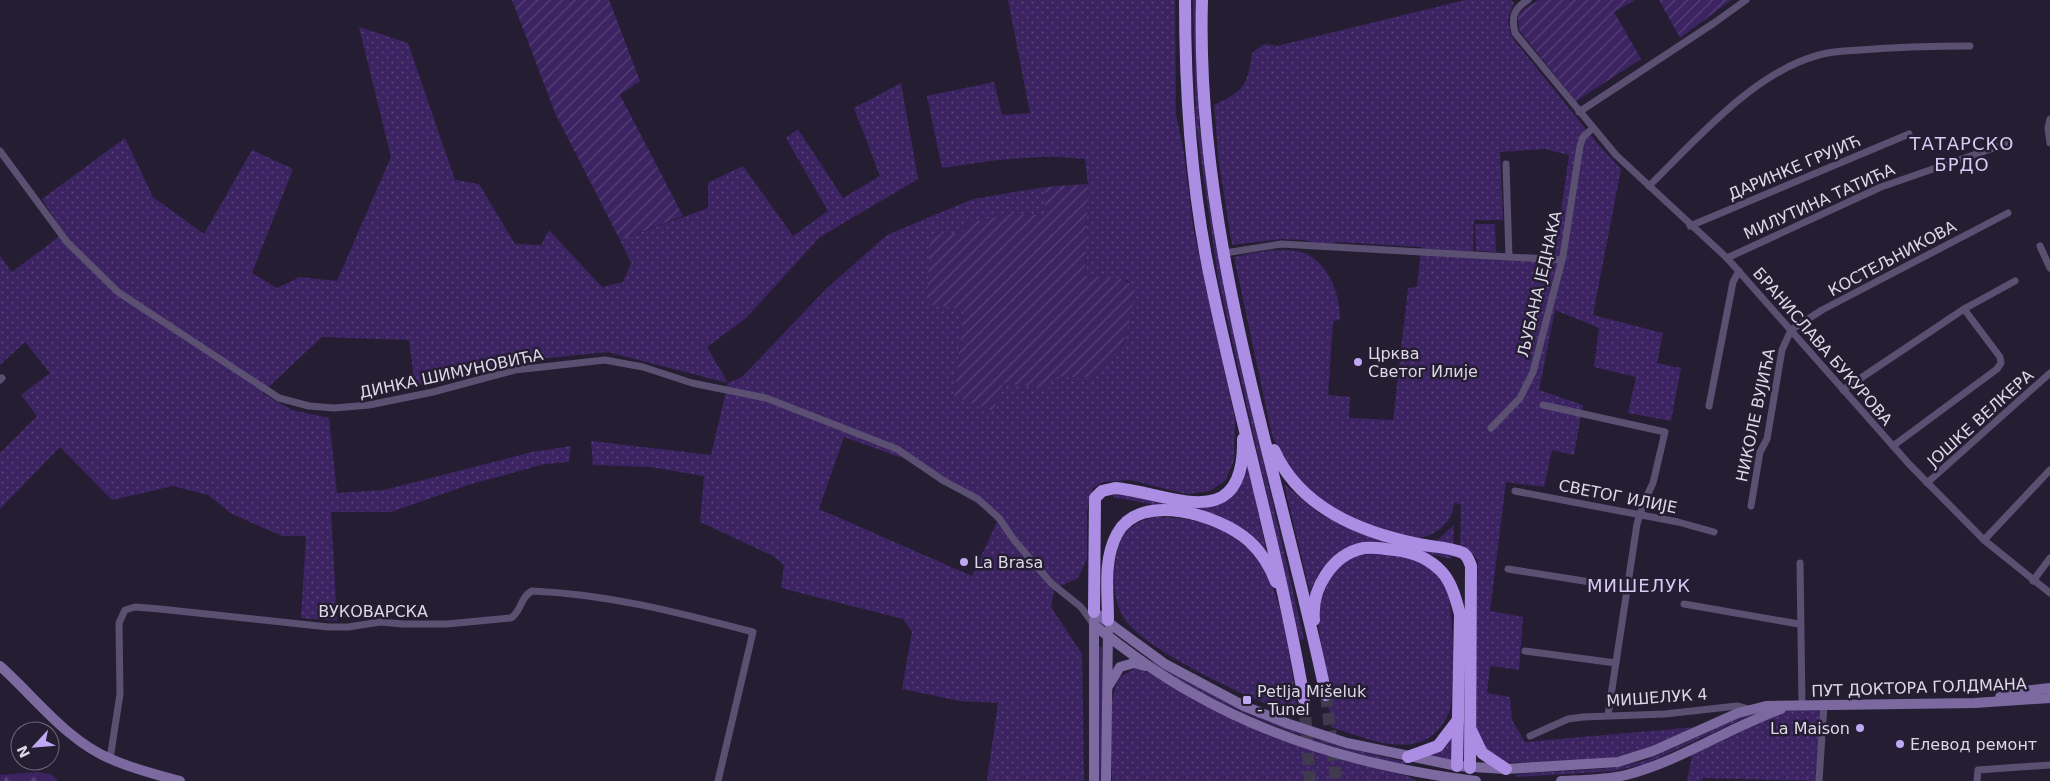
<svg xmlns="http://www.w3.org/2000/svg" width="2050" height="781" font-family="'DejaVu Sans',sans-serif">
<style>
.grass{fill:url(#grass-dots);fill-rule:evenodd}
.forest{fill:url(#forest-firs)}
.garden{fill:url(#garden-furrows)}
.lines{fill:none;stroke-linecap:round;stroke-linejoin:round}
.highway-tunnel{stroke:#403a4e;stroke-width:12;stroke-dasharray:12 6;stroke-linecap:butt}
.street{stroke:#5b5072;stroke-width:7}
.secondary{stroke:#7b69a0;stroke-width:10}
.highway{stroke:#ab8ee3;stroke-width:12}
.poi-dot{fill:#c0a8f3;stroke:#251e33;stroke-width:2}
.labels{text-anchor:middle;stroke-width:5;stroke-linejoin:round;paint-order:stroke}
.street-label{font-size:16px;fill:#dcd8e6;stroke:#251e33}
.poi-label{font-size:16px;fill:#dcd8e6;stroke:#251e33;text-anchor:start}
.neighbourhood-label{font-size:18px;letter-spacing:1px;fill:#d8cbf6;stroke:#251e33}
</style>
<defs>
<pattern id="grass-dots" width="8" height="8" patternUnits="userSpaceOnUse" patternTransform="scale(1.25)"><rect width="8" height="8" fill="#3c2362"/><path d="M2 2h.1M6 6h.1" fill="none" stroke="#584278" stroke-width="1.8" stroke-linecap="round"/></pattern>
<pattern id="forest-firs" width="22" height="20" patternUnits="userSpaceOnUse" patternTransform="scale(1.25)"><rect width="22" height="20" fill="#3c2362"/><path d="M5 1l3.5 6h-7zM16 11l3.5 6h-7z" fill="#584278"/></pattern>
<pattern id="garden-furrows" width="10" height="10" patternUnits="userSpaceOnUse" patternTransform="scale(1.25)"><rect width="10" height="10" fill="#3c2362"/><path d="M-1 1l2-2M0 10L10 0M9 11l2-2" fill="none" stroke="#584278"/></pattern>
</defs>
<rect width="100%" height="100%" fill="#251e33"/>
<!-- grass -->
<g class="grass">
<path d="M1008,0H1175L1176,115L1184,153L1193,227L1235,419L1234,460L1226,480L1210,491L1187,494L1130,480L1103,482L1093,488L1087,510V559L1078,578L1054,589L1051,607L1082,654L1084,781H987L998,703L960,701L902,689L912,632L903,619L781,588L784,565L773,556L700,522L704,476L650,467L593,465L591,441L711,455L728,383L608,352L508,362L415,386L409,340L322,337L262,393L292,410L329,418L337,493L384,490L532,452L571,446L569,462L545,464L468,485L391,512H331L337,621L301,618L306,536H282L232,514L208,495L173,486L112,500L60,447L0,509V453L37,416L21,395L50,373L25,342L0,365V256L12,272L64,233L42,199L125,138L153,197L204,234L252,150L293,169L252,273L277,288L300,277L337,281L391,157L359,27L408,43L455,180L479,184L515,244L541,245L549,230L602,287L623,282L631,263L620,240L708,208V183L743,166L793,236L828,211L786,138L798,129L843,198L880,176L854,108L901,83L918,179L820,237L746,318L707,347L728,383L742,377L826,289L887,235L973,199L1045,187L1046,215L1011,214L967,223L964,232L930,235L964,310L954,396L1003,383L1050,389V376L1092,378L1123,345L1135,292L1127,280L1085,276L1088,184L1085,159C1037,153 990,161 942,168L927,96L994,82L1002,115L1030,113ZM844,437L905,459L982,507L997,522L972,576L819,509Z"/>
<path d="M1193,0H1197L1199,123L1208,192L1242,369L1304,639L1300,640L1218,278L1196,124Z"/>
<path d="M1465,0H1511L1514,3L1508,19L1511,36L1597,143L1621,169L1593,315L1663,333L1657,363L1681,368L1671,421L1628,413L1636,377L1594,367L1599,328L1555,310L1539,390L1583,405L1574,455L1552,450L1544,487L1506,482L1490,611L1523,617L1519,670L1490,666L1487,693L1510,697L1512,720L1525,742L1697,727L1650,747L1617,757L1537,763L1504,762L1484,748L1474,730L1478,560L1472,553L1460,547L1461,504L1454,503C1453,522 1437,535 1419,538C1396,541 1319,504 1304,487C1291,473 1280,453 1272,435L1234,257C1254,253 1280,247 1300,252C1327,258 1341,295 1340,320L1333,321L1328,395L1350,397L1349,418L1393,420L1408,288L1417,287L1421,247L1339,242L1318,244L1304,240L1281,239L1232,245L1219,163L1214,105C1244,91 1247,87 1252,53L1264,44L1277,46ZM1544,149L1569,155L1555,255L1473,253L1474,220H1503L1500,152Z"/>
<path d="M1475,224H1495L1496,252L1476,251Z"/>
<path d="M1247,460L1268,558L1224,518L1113,497V493L1197,509L1218,504L1234,493L1243,480Z"/>
<path d="M1284,484L1320,514L1350,529L1452,555L1451,559L1382,543L1336,558L1320,570L1310,592Z"/>
<path d="M1154,517C1284,516 1282,617 1299,716C1257,702 1152,655 1126,621C1114,607 1112,575 1116,558C1121,532 1129,524 1154,517Z"/>
<path d="M1454,525L1453,547L1434,543Z"/>
<path d="M1364,552C1383,553 1416,552 1430,566C1436,571 1443,581 1446,588C1454,604 1454,686 1451,705C1449,718 1438,733 1427,739C1398,754 1360,736 1331,727L1317,614L1329,577L1345,560Z"/>
<path d="M1098,647H1102L1103,781H1099Z"/>
<path d="M1154,661C1238,712 1310,742 1406,762L1405,765C1315,745 1231,713 1152,664Z"/>
<path d="M1136,668L1162,677L1288,740L1346,761L1407,776L1417,781H1112C1112,753 1105,699 1121,676Z"/>
<path d="M1821,708L1817,781L1703,778L1702,781H1687L1693,750L1790,709Z"/>
<path d="M1750,713L1751,715L1645,764L1614,771L1517,777L1516,774L1614,768L1644,761Z"/>
<path d="M1453,736L1452,759L1426,757Z"/>
</g>
<!-- forest -->
<path class="forest" d="M36,772L51,774L58,781H0V775Z"/>
<!-- garden -->
<g class="garden">
<path d="M512,0H609L640,81L620,95L683,216L620,240L556,115Z"/>
<path d="M1539,0H1635L1614,12L1641,59L1576,101L1519,30L1518,15L1524,9Z"/>
<path d="M1659,0H1731L1680,38Z"/>
<path d="M1088,184L1085,276C1102,278 1129,273 1135,292C1128,326 1126,359 1092,378L1050,376V389L1003,383L993,411L954,396L964,310L927,304L930,235L964,232L967,223L1011,214L1045,215V187Z"/>
</g>
<g class="lines">
<!-- highway-tunnel -->
<g class="highway-tunnel">
<path d="M1326,695L1336,781"/>
<path d="M1304,699L1310,781"/>
</g>
<!-- street -->
<g class="street">
<path d="M1528,0C1514,8 1511,17 1515,33L1616,155L1727,258L1909,464L1984,540L2050,593"/>
<path d="M1579,112L1714,23L1746,0"/>
<path d="M2050,119L2048,128L2050,143"/>
<path d="M0,151L67,242L118,292L279,398L309,406L334,408L369,405L433,392L515,370L605,360L643,367L692,383L766,398L897,449L944,481L978,499L999,518L1014,540L1051,583L1081,607L1094,625"/>
<path d="M1506,164L1509,257"/>
<path d="M1649,186C1695,141 1754,72 1819,55C1832,51 1846,51 1860,50C1897,47 1933,46 1970,46"/>
<path d="M1690,226L1909,134"/>
<path d="M2040,246L2050,268"/>
<path d="M1225,253L1281,244L1562,260"/>
<path d="M1727,258L1881,187L2008,143"/>
<path d="M0,380L2,378"/>
<path d="M1843,390L1964,309L2015,281"/>
<path d="M1543,405L1665,432L1653,483L1644,502L1637,524L1608,715"/>
<path d="M1709,406L1733,282L1739,271"/>
<path d="M1491,428L1520,398L1533,372L1563,256L1580,146L1583,137L1593,128"/>
<path d="M1893,446L1997,369L2001,363L2000,357L1964,309"/>
<path d="M1927,483L2050,373"/>
<path d="M1515,491L1678,522L1714,532"/>
<path d="M1751,506L1760,452L1767,439L1782,350L1791,330L1822,310L2008,213"/>
<path d="M1984,540L2050,470"/>
<path d="M1800,563L1802,705"/>
<path d="M1508,569L1628,588"/>
<path d="M2033,581L2050,558"/>
<path d="M1684,604L1799,624"/>
<path d="M1525,651L1616,663"/>
<path d="M1530,736L1568,719L1583,717L1665,714L1737,706L1748,709"/>
<path d="M110,759L120,694L119,623L125,610L135,607L160,609L328,627H348L380,622L403,624H447L511,618C522,611 520,597 532,591C608,594 680,613 753,632L718,781"/>
<path d="M1819,781L1824,705"/>
<path d="M1977,781L1978,770L2050,765"/>
</g>
<!-- secondary -->
<g class="secondary">
<path d="M1094,612L1165,664L1244,706L1289,724L1347,743L1457,766L1506,769L1618,762L1653,751L1738,713L1766,706L1975,703L2050,698"/>
<path d="M1094,620V781"/>
<path d="M1094,625C1125,650 1159,675 1194,694C1280,743 1379,769 1476,781"/>
<path d="M0,666C35,697 67,741 111,759C133,769 157,775 180,781"/>
<path d="M1109,685L1120,667L1134,663L1145,666"/>
<path d="M2000,697L2022,691L2050,688"/>
<path d="M1106,781L1108,631"/>
<path d="M1561,781C1582,780 1605,780 1626,775C1680,761 1728,728 1781,709"/>
</g>
<!-- highway -->
<g class="highway">
<path d="M1185,0C1185,95 1191,189 1211,282C1240,422 1280,559 1304,699"/>
<path d="M1202,0C1195,237 1278,466 1326,695"/>
<path d="M1274,450C1300,508 1360,532 1418,544C1432,547 1450,547 1463,553C1468,556 1469,561 1471,566L1470,768"/>
<path d="M1094,612L1095,498L1102,491L1115,488C1170,493 1245,537 1243,439"/>
<path d="M1108,620C1108,592 1103,560 1117,534C1140,490 1220,515 1249,541C1261,552 1270,566 1276,582"/>
<path d="M1314,620C1311,589 1332,554 1364,548C1374,547 1385,549 1395,550C1413,552 1429,558 1442,572C1452,583 1456,600 1460,614L1457,766"/>
<path d="M1472,732L1482,753L1506,769"/>
<path d="M1408,757L1438,746L1458,720"/>
</g>
</g>
<!-- markers -->
<g class="poi-dot">
<circle cx="1358" cy="362" r="5"/>
<circle cx="964" cy="562" r="5"/>
<rect x="1242" y="695" width="10" height="10" rx="2.5"/>
<circle cx="1860" cy="728" r="5"/>
<circle cx="1900" cy="744" r="5"/>
</g>
<g class="labels">
<!-- street labels -->
<g class="street-label">
<text transform="translate(1794 167) rotate(-23)" y="6">ДАРИНКЕ ГРУЈИЋ</text>
<text transform="translate(1819 201) rotate(-24)" y="6">МИЛУТИНА ТАТИЋА</text>
<text transform="translate(1892 258) rotate(-28)" y="6">КОСТЕЉНИКОВА</text>
<text transform="translate(1539 284) rotate(-77)" y="6">ЉУБАНА ЈЕДНАКА</text>
<text transform="translate(1823 346) rotate(49)" y="6">БРАНИСЛАВА БУКУРОВА</text>
<text transform="translate(451 373) rotate(-12)" y="6">ДИНКА ШИМУНОВИЋА</text>
<text transform="translate(1755 415) rotate(-78)" y="6">НИКОЛЕ ВУЈИЋА</text>
<text transform="translate(1980 418) rotate(-42)" y="6">ЈОШКЕ ВЕЛКЕРА</text>
<text transform="translate(1618 496) rotate(11)" y="6">СВЕТОГ ИЛИЈЕ</text>
<text x="373" y="617">ВУКОВАРСКА</text>
<text transform="translate(1919 687) rotate(-2)" y="6">ПУТ ДОКТОРА ГОЛДМАНА</text>
<text transform="translate(1657 697) rotate(-4)" y="6">МИШЕЛУК 4</text>
</g>
<!-- poi labels -->
<g class="poi-label">
<text x="1368" y="359">Црква<tspan x="1368" dy="18">Светог Илије</tspan></text>
<text x="974" y="568">La Brasa</text>
<text x="1257" y="697">Petlja Mišeluk<tspan x="1257" dy="18">- Tunel</tspan></text>
<text x="1850" y="734" text-anchor="end">La Maison</text>
<text x="1910" y="750">Елевод ремонт</text>
</g>
<!-- neighbourhood labels -->
<g class="neighbourhood-label">
<text x="1962" y="150">ТАТАРСКО<tspan x="1962" dy="21">БРДО</tspan></text>
<text x="1639" y="592">МИШЕЛУК</text>
</g>
</g>
<!-- north arrow -->
<g transform="translate(35 746) rotate(244)"><circle r="24" fill="#251e33" stroke="#6e687b"/>
<path d="M0-4L9 19L0 12L-9 19Z" fill="#c0a8f3"/>
<text y="-8" font-size="14" font-weight="bold" text-anchor="middle" fill="#dcd8e6">N</text>
</g>
</svg>
